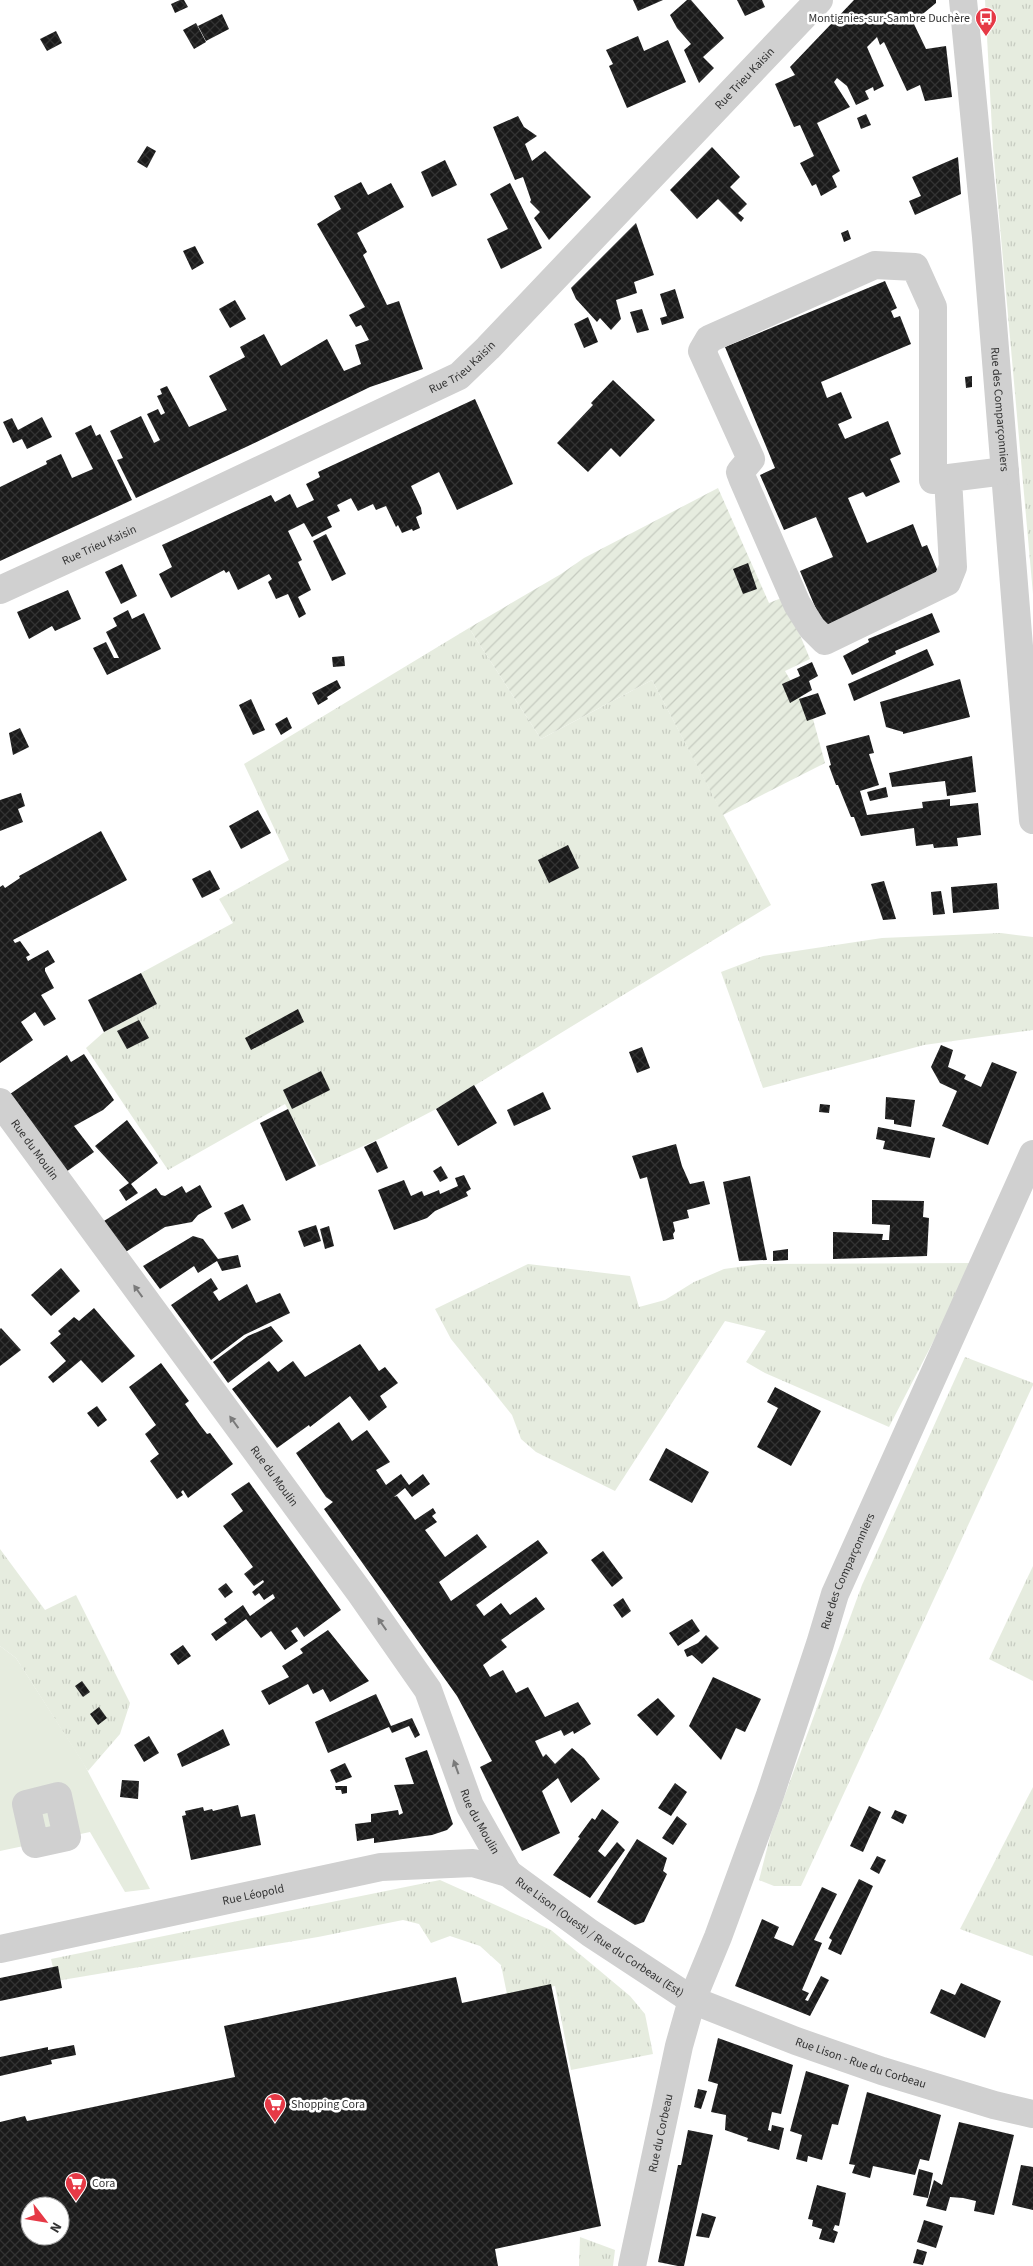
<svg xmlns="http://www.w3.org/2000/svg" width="1033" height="2266" font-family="'Source Sans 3',sans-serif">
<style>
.grass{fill:url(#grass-tufts)}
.park{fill:#e6ecdf}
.garden{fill:url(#garden-furrows)}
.building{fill:url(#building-cross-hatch);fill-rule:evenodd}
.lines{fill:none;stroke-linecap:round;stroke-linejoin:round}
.minor{stroke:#d0d0d0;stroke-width:28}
.oneway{fill:#7a7a7a}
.labels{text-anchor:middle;stroke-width:5;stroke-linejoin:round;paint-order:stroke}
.poi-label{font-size:12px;fill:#333;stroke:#fff;text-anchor:start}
.street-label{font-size:12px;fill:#333;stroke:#fff}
</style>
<defs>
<pattern id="grass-tufts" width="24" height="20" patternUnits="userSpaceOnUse" patternTransform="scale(1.25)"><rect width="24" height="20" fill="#e6ecdf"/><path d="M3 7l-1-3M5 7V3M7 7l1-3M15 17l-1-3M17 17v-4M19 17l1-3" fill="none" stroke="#c6cbc0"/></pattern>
<pattern id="garden-furrows" width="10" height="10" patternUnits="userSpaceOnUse" patternTransform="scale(1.25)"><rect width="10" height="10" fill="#e6ecdf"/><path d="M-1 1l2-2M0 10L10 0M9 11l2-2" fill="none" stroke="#c6cbc0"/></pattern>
<pattern id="building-cross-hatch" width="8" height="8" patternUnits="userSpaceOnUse" patternTransform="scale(1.25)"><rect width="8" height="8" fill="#1a1a1a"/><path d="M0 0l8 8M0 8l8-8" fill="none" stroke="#333"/></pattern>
</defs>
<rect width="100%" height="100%" fill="#fff"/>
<!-- grass -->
<g class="grass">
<path d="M985,0H1033V594L993,148Z"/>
<path d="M469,628L541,739L652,680L771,905L436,1109L381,1138L319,1166L285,1104L168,1170L86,1048L104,1032L157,1004L141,973L233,923L219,899L289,860L244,764Z"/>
<path d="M1001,933L1033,937V1030L924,1045L763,1088L721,972L763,956L882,938Z"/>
<path d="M974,1263L889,1427L765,1373L746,1362L766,1331L725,1321L615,1491L536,1452L521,1439L512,1415L451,1339L435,1309L528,1264L630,1276L639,1307L665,1300L694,1282L724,1269L760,1264Z"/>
<path d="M965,1357L1033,1383V1385L801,1886H774L759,1880L771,1833L862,1585Z"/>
<path d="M0,1549L45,1610L76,1595L130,1703L120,1734L88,1771L16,1658L0,1646Z"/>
<path d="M1033,1566V1681L989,1659Z"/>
<path d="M1033,1787V1956L960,1929Z"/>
<path d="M440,1880L551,1930L630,1996L645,2014L653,2054L571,2070L555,1986L507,1994L501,1965L480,1946L450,1936L431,1943L419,1924L403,1920L318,1937L56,1981L51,1959Z"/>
<path d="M580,2237L615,2250L613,2266H579Z"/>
</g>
<!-- park -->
<path class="park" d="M0,1646L16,1658L84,1764L150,1889L125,1892L90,1832L0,1851Z"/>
<!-- garden -->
<path class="garden" d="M718,488L769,603L784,597L810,659L785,671L813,719L825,763L723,815L652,680L541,739L469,628L561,574L584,558Z"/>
<!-- building -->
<g class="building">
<path d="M180,0H184L188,7L175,13L171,4Z"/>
<path d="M633,0H663L638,11Z"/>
<path d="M687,0H691L724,38L703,57L714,68L699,83L684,50L691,44L677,28L670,15Z"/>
<path d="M737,0H762L765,7L745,16Z"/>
<path d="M854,0H936V3L913,22L926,49L946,46L952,97L925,101L920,85L907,91L884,42L880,45L877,37L867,47L884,86L874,91L873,87L865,91L869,99L856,105L847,86L837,78L834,82L850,107L817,123L840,171L832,176L837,187L821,196L816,184L812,186L800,163L814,156L800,125L794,127L775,84L795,75L790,67Z"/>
<path d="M222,14L229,29L206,41L198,26Z"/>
<path d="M196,23L206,42L194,49L183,30Z"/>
<path d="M56,31L62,43L47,51L40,39Z"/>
<path d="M638,36L644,51L668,40L686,82L627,108L609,66L613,64L606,50Z"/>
<path d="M866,114L871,125L861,129L857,118Z"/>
<path d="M518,116L524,127L537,136L525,144L532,161L545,151L591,197L549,240L534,218L540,212L530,202L531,200L523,177L515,180L493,127Z"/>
<path d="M147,146L156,151L147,168L137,162Z"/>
<path d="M712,147L740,177L730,187L747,204L738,213L744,218L741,222L718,199L697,219L670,190Z"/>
<path d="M958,157L961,194L915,215L909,201L921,196L912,177Z"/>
<path d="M445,160L457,185L432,197L421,172Z"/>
<path d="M361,182L368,195L391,183L404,207L357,233L367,252L363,255L387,305L399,301L423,369L370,387L246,447L136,498L117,460L123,458L110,431L141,416L154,443L160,440L147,414L158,409L161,415L165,413L157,396L162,394L160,389L167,386L189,427L227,410L209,376L245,357L240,347L264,334L281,366L327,339L344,371L361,364L355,345L369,340L361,325L356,327L349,315L365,307L317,224L341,209L334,196Z"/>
<path d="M510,183L542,248L501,269L487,239L508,229L490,194Z"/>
<path d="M636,223L654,275L634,282L637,293L616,300L621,319L611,330L600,318L597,322L576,299L571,288Z"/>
<path d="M848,230L851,239L844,242L841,233Z"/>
<path d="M195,246L204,263L192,270L183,251Z"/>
<path d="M885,281L897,308L891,311L894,318L900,316L911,344L821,382L827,398L841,392L852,418L838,424L845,439L888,421L901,454L890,459L900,482L866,497L863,492L848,498L867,543L913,524L922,547L927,545L941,579L824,628L800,571L833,557L816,517L784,530L760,475L775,468L725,347Z"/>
<path d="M675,289L684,318L662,325L660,318L667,316L660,294Z"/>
<path d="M235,300L246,319L230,328L219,309Z"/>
<path d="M642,309L649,330L637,333L630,312Z"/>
<path d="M588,317L598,342L584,348L574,324Z"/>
<path d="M972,376V387L966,388L965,377Z"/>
<path d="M613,380L655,420L620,457L611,448L588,472L557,443L593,405L591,403Z"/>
<path d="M475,399L513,484L457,510L439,472L411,486L421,508L422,514L416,517L420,528L413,531L412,529L402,533L398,525L396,527L386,506L376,510L373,504L358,511L345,487L351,498L337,505L340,511L327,517L332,527L312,537L304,523L288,531L302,560L298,562L311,590L298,597L306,614L299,618L288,594L276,599L268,582L272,579L269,574L238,590L229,571L226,573L224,570L171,598L159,574L172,567L162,545L271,495L275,502L290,494L297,508L314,500L306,484L320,477L318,472Z"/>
<path d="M42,417L52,437L27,449L22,439L13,443L3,422L12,418L18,430Z"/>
<path d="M91,425L96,436L100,434L132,500L0,561V487L47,464L46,461L61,454L72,478L93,469L75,433Z"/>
<path d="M326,534L346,574L332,581L313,541Z"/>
<path d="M748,563L757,589L743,594L733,569Z"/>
<path d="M122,564L137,596L121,604L105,572Z"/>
<path d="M68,590L81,619L55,631L52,626L29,639L17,612Z"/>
<path d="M128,610L132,619L144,613L161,649L107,675L93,648L106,642L114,658H119L106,632L117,626L113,618Z"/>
<path d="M932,613L940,632L895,651L896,654L852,675L843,656L869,642L868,639Z"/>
<path d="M927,649L934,665L854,701L848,684Z"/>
<path d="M344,656L345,666L333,667L332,657Z"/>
<path d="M812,662L818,676L809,681L812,690L790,703L782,684L800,676L797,669Z"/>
<path d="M960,679L970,717L903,734V732L886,727L880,702Z"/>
<path d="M337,680L341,688L327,697L328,699L318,705L312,693Z"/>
<path d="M818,693L826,714L807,721L799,699Z"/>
<path d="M251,699L265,730L253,735L239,705Z"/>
<path d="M287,717L292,728L281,735L275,724Z"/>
<path d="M20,728L29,747L13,755L9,733Z"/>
<path d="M869,735L874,753L869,754L879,785L860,791L867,815L923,808L922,802L930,801L950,799V806L978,803L981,835L957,838L958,846L934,848L933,844L916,846L914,828L861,836L854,817H851L838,785H836L829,766L831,765L826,746Z"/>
<path d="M972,756L976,792L947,796L945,781L892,787L889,773Z"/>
<path d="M886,787L888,797L870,801L867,792Z"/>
<path d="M21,793L25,806L18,809L23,822L0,831V800Z"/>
<path d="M258,810L271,833L241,849L229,826Z"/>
<path d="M101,831L127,880L13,940L15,943L20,941L30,955L26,957L28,961L48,950L55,962L45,968V971L54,988L41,995L56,1019L44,1026L35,1012L21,1022L33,1040L0,1063V887L3,885L5,888L20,878L19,876Z"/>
<path d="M568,845L579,868L549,883L538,860Z"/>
<path d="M210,870L220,889L202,898L192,879Z"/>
<path d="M884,881L896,919L883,920L871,884Z"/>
<path d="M997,883L999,909L953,913L951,887Z"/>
<path d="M941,891L945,914L933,915L931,892Z"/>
<path d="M141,973L157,1004L104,1032L88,1000Z"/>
<path d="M298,1009L304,1022L251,1050L245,1038Z"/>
<path d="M139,1020L149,1038L127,1049L117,1031Z"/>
<path d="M941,1045L953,1050L948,1067L966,1075L964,1079L981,1087L992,1062L1017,1072L988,1145L942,1126L957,1091L940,1083L931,1067Z"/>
<path d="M642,1047L650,1068L637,1073L629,1052Z"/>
<path d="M84,1054L114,1100L103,1110L74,1126L94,1152L66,1172L10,1094L67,1055L71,1062Z"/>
<path d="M321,1071L330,1090L292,1109L283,1090Z"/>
<path d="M474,1085L497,1123L458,1146L436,1109Z"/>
<path d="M543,1092L551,1109L514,1126L507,1110Z"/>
<path d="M886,1097L915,1100L911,1127L894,1124V1120L885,1119Z"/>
<path d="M820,1104L830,1105L829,1113L819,1112Z"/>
<path d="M288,1109L316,1166L286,1181L260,1123Z"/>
<path d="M127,1120L158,1163L131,1184L138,1193L126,1201L119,1190L129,1183L95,1146Z"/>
<path d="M878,1127L935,1138L930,1158L883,1149L885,1141L876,1139Z"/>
<path d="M376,1141L388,1168L377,1173L364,1147Z"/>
<path d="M676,1144L682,1166L690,1184L704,1181L710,1204L687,1210L689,1218L673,1222L675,1231L673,1234L674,1239L663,1241L647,1177L640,1179L632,1156Z"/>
<path d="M441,1166L448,1178L440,1182L433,1171Z"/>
<path d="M464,1175L471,1189L466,1192L468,1196L435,1211L427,1218L394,1230L378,1190L404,1180L411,1196L422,1191L424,1196L439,1190L440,1194L458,1186L455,1178Z"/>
<path d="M750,1176L767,1260L739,1261L723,1182Z"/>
<path d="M200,1185L212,1207L198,1215L192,1222L165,1227L124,1253L104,1221L156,1188L161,1195L165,1196L182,1186L186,1193Z"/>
<path d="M872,1200L924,1201L923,1217L929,1218L927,1256L833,1259V1232L883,1234L882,1240H889L890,1225L872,1224Z"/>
<path d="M243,1204L251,1220L232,1229L224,1213Z"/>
<path d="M316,1225L321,1241L304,1247L298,1231Z"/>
<path d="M329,1226L334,1246L325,1249L320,1229Z"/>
<path d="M193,1236L203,1239L218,1259L238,1255L241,1267L222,1271L217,1261L198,1273L194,1266L160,1289L143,1266Z"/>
<path d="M788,1249V1260L773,1261V1251Z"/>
<path d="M61,1268L80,1291L51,1316L31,1295Z"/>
<path d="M211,1278L218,1289L213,1292L219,1301L247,1284L256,1303L280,1293L290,1313L244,1335L211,1360L171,1305Z"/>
<path d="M94,1308L135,1356L102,1383L81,1360L53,1383L48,1377L66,1361L50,1343L61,1334L58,1331L74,1317L79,1321Z"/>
<path d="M271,1326L283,1341L228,1383L213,1362L248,1336Z"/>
<path d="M1,1328L21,1350L0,1366V1329Z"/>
<path d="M360,1344L379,1371L385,1367L398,1383L380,1396L387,1407L369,1421L350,1396L310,1427L309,1425L277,1448L232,1389L269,1361L278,1372L293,1361L305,1377Z"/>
<path d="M161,1363L189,1401L185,1404L200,1425L207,1434L210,1433L233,1464L188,1498L183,1490L181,1492L183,1495L177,1499L150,1461L159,1454L145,1434L156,1425L129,1387Z"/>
<path d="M775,1387L821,1411L791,1466L757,1447L778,1408L767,1402Z"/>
<path d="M97,1406L107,1420L98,1427L87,1413Z"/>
<path d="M339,1422L352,1441L367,1430L390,1462L376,1470L386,1485L401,1474L409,1485L423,1474L430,1484L412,1497L405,1488L394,1497L397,1496L415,1520L433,1508L436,1513L432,1516L437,1522L425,1530L445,1557L477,1534L487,1547L439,1582L451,1601L538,1540L548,1553L476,1605L484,1616L501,1603L510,1615L536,1597L545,1609L501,1640L507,1647L483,1665L490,1677L503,1670L516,1693L528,1687L545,1717L578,1702L591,1724L574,1734L573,1731L564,1736L561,1730L535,1741L543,1757L546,1754L555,1764L572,1748L584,1758L600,1779L571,1803L558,1778L542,1791L560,1833L522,1851L480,1767L492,1761L457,1696L324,1509L333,1502L326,1497L296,1453Z"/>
<path d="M666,1448L709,1472L692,1503L649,1480Z"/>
<path d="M249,1482L341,1610L304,1637L297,1627L291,1631L298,1641L285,1650L271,1631L261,1638L246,1619L216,1641L211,1634L227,1623L224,1619L243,1605L250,1616L275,1598L273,1594L264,1600L259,1593L255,1596L252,1592L264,1582L263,1580L254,1586L244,1574L253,1567L223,1526L243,1511L231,1494Z"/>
<path d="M603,1551L623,1578L612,1587L591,1560Z"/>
<path d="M226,1583L233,1592L225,1598L218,1589Z"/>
<path d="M623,1598L631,1611L622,1618L613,1605Z"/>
<path d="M692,1619L700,1631L678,1646L669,1633Z"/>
<path d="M328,1630L369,1681L330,1702L323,1689L313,1694L308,1684L269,1705L261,1691L289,1677L282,1666L303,1653L300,1649Z"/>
<path d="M706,1635L719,1648L702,1664L692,1655L687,1657L684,1650L698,1643Z"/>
<path d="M183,1645L191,1656L178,1665L170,1654Z"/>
<path d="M713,1677L761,1699L745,1732L736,1728L721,1760L689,1726Z"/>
<path d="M82,1681L90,1692L83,1697L75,1686Z"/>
<path d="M376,1694L391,1726L412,1718L420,1735L415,1738L409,1726L392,1733L389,1727L328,1753L315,1722Z"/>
<path d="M658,1698L675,1716L657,1736L637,1715Z"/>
<path d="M99,1707L107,1718L98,1725L90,1714Z"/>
<path d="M223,1729L230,1745L182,1767L177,1754Z"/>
<path d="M149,1736L159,1753L144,1762L134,1745Z"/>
<path d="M427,1750L453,1824L447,1830L432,1835L374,1843V1838L357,1841L355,1824L371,1822V1814L398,1810L399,1815L403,1813L394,1785L414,1784L405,1758Z"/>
<path d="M345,1763L352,1777L336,1783L330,1770Z"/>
<path d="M122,1780L139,1781L138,1799L120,1797Z"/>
<path d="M675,1783L687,1792L671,1816L658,1808Z"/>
<path d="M335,1786H347V1793L342,1794L341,1790H336Z"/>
<path d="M238,1805L241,1817L255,1814L261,1845L191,1860L182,1816L186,1815L185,1811L203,1807L204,1811L212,1809L213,1811Z"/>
<path d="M869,1806L881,1812L863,1852L850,1846Z"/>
<path d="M602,1809L619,1822L598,1851L605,1857L617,1842L625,1850L590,1898L553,1875L580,1838L578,1837L592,1818L595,1820Z"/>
<path d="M895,1810L907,1815L903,1824L891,1818Z"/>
<path d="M677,1816L687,1824L673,1845L662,1838Z"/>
<path d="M637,1839L667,1858L663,1871L667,1874L644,1922L635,1925L597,1902Z"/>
<path d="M877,1856L886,1860L879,1874L870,1869Z"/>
<path d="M859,1879L873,1886L841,1955L828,1949L832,1940L829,1938Z"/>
<path d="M822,1887L837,1894L814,1940L822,1943L802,1990L809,1993L805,2000L808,2001L821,1976L829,1980L810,2016L735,1986L762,1919L779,1927L774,1938L793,1946Z"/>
<path d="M58,1966L62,1988L0,2001V1978Z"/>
<path d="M456,1977L462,2003L551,1984L601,2226L495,2249L498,2266H0V2122L25,2116L27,2121L235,2077L224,2026ZM30,2206H60V2236H30Z"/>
<path d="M961,1983L1001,2001L985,2038L930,2013L941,1989L955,1995Z"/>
<path d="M718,2038L793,2065L781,2114L772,2112L768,2130L771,2131L772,2125L784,2128L779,2150L747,2141L748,2138L725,2130L726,2115L711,2112L718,2084L708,2081Z"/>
<path d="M74,2045L76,2055L51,2060L52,2064L0,2076V2057L48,2047V2050Z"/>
<path d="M806,2071L849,2085L838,2125L832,2124L822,2160L808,2156L807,2162L796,2159L802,2135L790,2131Z"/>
<path d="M698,2089L707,2091L701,2109L694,2107Z"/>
<path d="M867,2092L941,2115L929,2161L920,2159L915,2175L873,2166L870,2178L852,2173L855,2165L849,2164Z"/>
<path d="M959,2122L1014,2135L994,2215L974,2211L976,2201L963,2198L950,2197L946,2211L926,2206L934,2180L942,2185Z"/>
<path d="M688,2130L713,2135L684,2266H678L658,2262L678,2165H681Z"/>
<path d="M1021,2165L1033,2167V2210L1012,2205Z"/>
<path d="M919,2169L933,2173L928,2198L913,2195Z"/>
<path d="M817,2185L846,2193L839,2226L835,2225L833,2230L838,2232L834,2243L819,2239L822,2229L812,2226L813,2220L808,2219Z"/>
<path d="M702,2213L716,2217L709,2238L696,2236Z"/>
<path d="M924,2220L943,2226L936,2248L917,2242Z"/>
<path d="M917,2249L927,2252L923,2265L913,2263Z"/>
</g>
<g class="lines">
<!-- minor -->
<g class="minor">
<path id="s1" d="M963,0L986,237L1033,820"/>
<path d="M948,478L953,567L947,582L825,641L812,628L797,604L743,480L740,472L751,459L702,351L709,339L875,265L915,267L933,307V480L1005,471"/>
<path id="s2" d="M0,590L175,510L459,376L488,348L819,0"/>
<path id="s3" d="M0,1102L361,1594L428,1690L470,1806L508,1873"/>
<path d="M58,1796L67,1837L35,1844L26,1804Z"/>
<path id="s4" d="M0,1949L381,1867L473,1863L508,1873L590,1933L692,2000L796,2041L882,2071L994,2105L1033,2114"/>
<path id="s5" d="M632,2266L679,2046L692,2000L718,1937L770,1795L820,1644L835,1594L1033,1154"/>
</g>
</g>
<!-- one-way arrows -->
<defs><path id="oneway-solid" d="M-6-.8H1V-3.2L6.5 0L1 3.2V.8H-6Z" transform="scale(1.25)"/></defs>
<g class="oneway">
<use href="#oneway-solid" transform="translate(138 1291) rotate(-126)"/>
<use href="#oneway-solid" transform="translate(234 1422) rotate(-126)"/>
<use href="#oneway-solid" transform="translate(382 1624) rotate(-125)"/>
<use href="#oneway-solid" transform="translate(456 1767) rotate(-110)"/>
</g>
<!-- icons -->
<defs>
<g id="bus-pin" transform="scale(1.125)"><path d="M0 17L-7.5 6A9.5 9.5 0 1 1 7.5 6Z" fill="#e63946" stroke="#fff"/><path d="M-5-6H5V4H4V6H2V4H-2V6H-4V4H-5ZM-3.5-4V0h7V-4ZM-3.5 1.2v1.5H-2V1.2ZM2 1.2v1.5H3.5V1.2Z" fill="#fff"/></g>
<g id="supermarket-pin" transform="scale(1.125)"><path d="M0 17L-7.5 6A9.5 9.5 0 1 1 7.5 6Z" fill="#e63946" stroke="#fff"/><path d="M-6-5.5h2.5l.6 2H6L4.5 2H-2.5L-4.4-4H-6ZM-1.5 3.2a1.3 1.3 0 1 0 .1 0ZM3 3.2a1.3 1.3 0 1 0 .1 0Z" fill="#fff"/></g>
</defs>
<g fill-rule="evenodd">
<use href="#bus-pin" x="986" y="18"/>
<use href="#supermarket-pin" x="275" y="2104"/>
<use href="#supermarket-pin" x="76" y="2183"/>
</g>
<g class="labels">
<!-- poi labels -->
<g class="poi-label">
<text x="970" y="22" text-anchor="end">Montignies-sur-Sambre Duchère</text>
<text x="291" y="2108">Shopping Cora</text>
<text x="92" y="2187">Cora</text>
</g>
<!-- street labels -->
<g class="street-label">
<text dy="4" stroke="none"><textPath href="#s2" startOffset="919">Rue Trieu Kaisin</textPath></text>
<text dy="4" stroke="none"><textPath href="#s2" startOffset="514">Rue Trieu Kaisin</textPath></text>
<text dy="4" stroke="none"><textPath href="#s1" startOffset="411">Rue des Comparçonniers</textPath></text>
<text dy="4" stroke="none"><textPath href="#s2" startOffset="109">Rue Trieu Kaisin</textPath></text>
<text dy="4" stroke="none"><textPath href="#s3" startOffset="59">Rue du Moulin</textPath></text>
<text dy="4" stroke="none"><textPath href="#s3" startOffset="464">Rue du Moulin</textPath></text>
<text dy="4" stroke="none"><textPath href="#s5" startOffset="729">Rue des Comparçonniers</textPath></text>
<text dy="4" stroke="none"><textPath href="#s3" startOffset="869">Rue du Moulin</textPath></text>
<text dy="4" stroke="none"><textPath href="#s4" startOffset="259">Rue Léopold</textPath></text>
<text dy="4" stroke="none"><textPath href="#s4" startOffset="630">Rue Lison (Ouest) / Rue du Corbeau (Est)</textPath></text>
<text dy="4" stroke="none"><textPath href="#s4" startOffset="922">Rue Lison - Rue du Corbeau</textPath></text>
<text dy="4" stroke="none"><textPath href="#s5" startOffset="136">Rue du Corbeau</textPath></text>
</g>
</g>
<!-- north arrow -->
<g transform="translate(45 2221) rotate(121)"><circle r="24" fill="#ffffff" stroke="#adadad"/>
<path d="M0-4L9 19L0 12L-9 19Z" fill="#e63946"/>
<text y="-8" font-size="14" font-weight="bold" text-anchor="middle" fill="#333333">N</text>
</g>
</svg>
